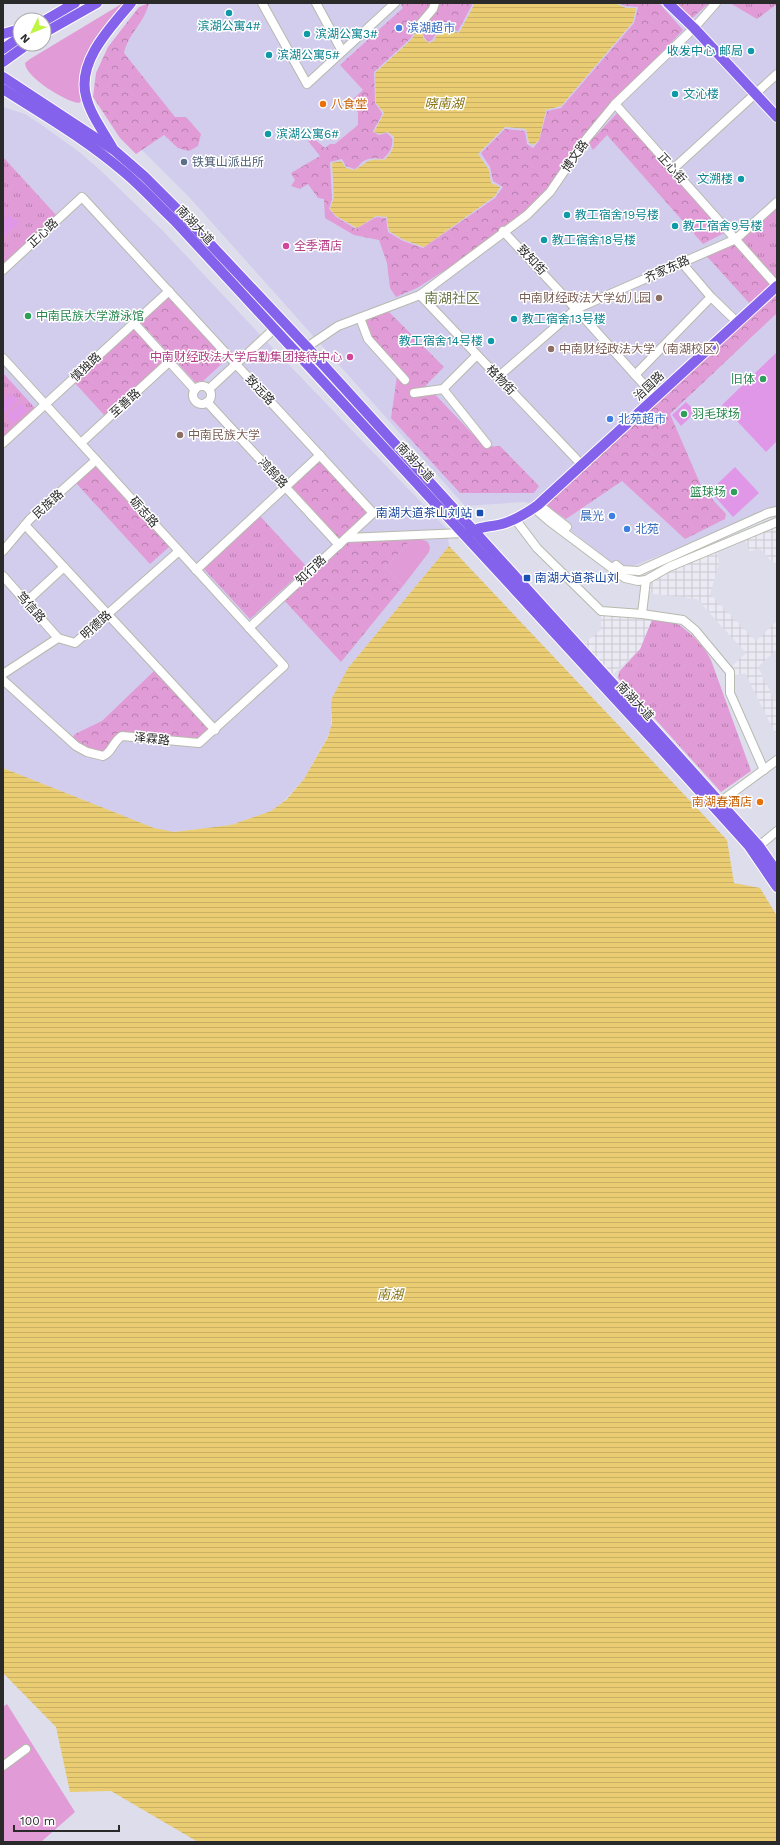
<svg xmlns="http://www.w3.org/2000/svg" width="780" height="1845" font-family="'Work Sans','Noto Sans SC',sans-serif">
<style>
.education{fill:#d2cded}
.grass{fill:#e19bd6}
.forest{fill:url(#forest-crowns)}
.park{fill:url(#park-tufts)}
.pitch{fill:#e097e7}
.plaza{fill:url(#plaza-grid)}
.water{fill:url(#water-rules)}
.lines{fill:none;stroke-linecap:round;stroke-linejoin:round}
.minor-casing{stroke:#b6baad;stroke-width:10}
.major-casing{stroke:#fff;stroke-width:12}
.minor{stroke:#fff;stroke-width:8}
.major{stroke:#8462ec;stroke-width:10}
.culture-dot{fill:#0f9aa8;stroke:#fff;stroke-width:1.5}
.shop-dot{fill:#3f7fe0;stroke:#fff;stroke-width:1.5}
.food-dot{fill:#e8710a;stroke:#fff;stroke-width:1.5}
.service-dot{fill:#5c6f8a;stroke:#fff;stroke-width:1.5}
.hotel-dot{fill:#d1479c;stroke:#fff;stroke-width:1.5}
.education-dot{fill:#8d6e63;stroke:#fff;stroke-width:1.5}
.leisure-dot{fill:#2e9e5b;stroke:#fff;stroke-width:1.5}
.transit-dot{fill:#1a4fb4;stroke:#fff;stroke-width:1.5}
.labels{text-anchor:middle;stroke-width:3;stroke-linejoin:round;paint-order:stroke}
.culture-label{font-size:12px;fill:#0d838f;stroke:#fff;text-anchor:start}
.shop-label{font-size:12px;fill:#366cbe;stroke:#fff;text-anchor:start}
.food-label{font-size:12px;fill:#c56008;stroke:#fff;text-anchor:start}
.street-label{font-size:12px;fill:#2a2a2a;stroke:#fff}
.service-label{font-size:12px;fill:#4e5e75;stroke:#fff;text-anchor:start}
.hotel-label{font-size:12px;fill:#b23c85;stroke:#fff;text-anchor:start}
.education-label{font-size:12px;fill:#785e54;stroke:#fff;text-anchor:start}
.leisure-label{font-size:12px;fill:#27864d;stroke:#fff;text-anchor:start}
.transit-label{font-size:12px;fill:#164399;stroke:#fff;text-anchor:end}
.water-label{font-size:13px;font-style:italic;fill:#897512;stroke:#fff}
.quarter-label{font-size:14px;fill:#6b794c;stroke:#fff}
</style>
<defs>
<pattern id="forest-crowns" width="20" height="18" patternUnits="userSpaceOnUse"><rect width="20" height="18" fill="#e19bd6"/><path d="M2 6a3 3 0 1 1 6 0M12 15a3 3 0 1 1 6 0" fill="none" stroke="#b77fae"/></pattern>
<pattern id="park-tufts" width="24" height="20" patternUnits="userSpaceOnUse"><rect width="24" height="20" fill="#e19bd6"/><path d="M3 7l-1-3M5 7V3M7 7l1-3M15 17l-1-3M17 17v-4M19 17l1-3" fill="none" stroke="#b77fae"/></pattern>
<pattern id="plaza-grid" width="8" height="8" patternUnits="userSpaceOnUse"><rect width="8" height="8" fill="#ebeaf4"/><path d="M0 4h8M4 0v8" fill="none" stroke="#cac9d1"/></pattern>
<pattern id="water-rules" width="6" height="5" patternUnits="userSpaceOnUse"><rect width="6" height="5" fill="#eacd73"/><path d="M0 2.5h6" fill="none" stroke="#c9b064"/></pattern>
</defs>
<rect width="100%" height="100%" fill="#ddddec"/>
<!-- education -->
<g class="education">
<path d="M146,3H777V511L622,570L538,505L524,502L465,506L189,197L136,144L109,54Z"/>
<path d="M3,107L25,114L39,123L78,151L100,170L163,231L266,341L447,529L449,546L348,668L331,705V730L304,779L279,806L271,811L231,825L174,832L161,831L3,768Z"/>
</g>
<!-- grass -->
<g class="grass">
<path d="M123,3L124,4L82,67L80,85L81,101L79,103C66,102 25,77 25,63L30,59Z"/>
<path d="M418,538L428,542L430,547L429,552L403,586L385,567L407,546V539Z"/>
<path d="M7,1704L75,1812L41,1842H3V1707Z"/>
</g>
<!-- forest -->
<g class="forest">
<path d="M149,3C145,22 128,34 124,53L175,117H186L201,134L198,146L189,151L178,148L164,135L136,154L120,138L93,97L96,73L108,47L139,7Z"/>
<path d="M400,3H470L472,5L458,31L448,27L437,31L433,39L429,42L424,37L422,29L414,32L411,38L374,72L375,103L382,113C381,120 375,125 373,132L379,135L387,133L392,138C393,148 390,152 383,159C376,158 369,157 362,162C359,165 359,167 354,169L346,166L342,159L330,162L332,199L329,209L336,217L356,229L376,217L386,218L388,232L403,241L423,248L495,198L503,187L493,181L490,167L481,153L505,129L525,131L527,144L533,148L539,141L547,111L561,108L634,23L638,7L626,6L617,3H659L683,30L611,106L547,191L524,213L464,258L417,288L396,297L390,288L387,263L379,240L354,235L325,218L324,199L318,198L308,184L300,189L291,186L295,180L291,173L320,156L308,141L313,138L325,148L330,144H335L358,125V113L351,101L363,90L340,65L403,8Z"/>
<path d="M673,3H709L689,21Z"/>
<path d="M618,112L724,233L703,244L607,135L593,150L589,143Z"/>
<path d="M729,239L774,286L752,306L702,251Z"/>
<path d="M777,289V313L670,414L702,488L726,514L725,519L685,539L622,481L566,519L544,504Z"/>
<path d="M168,295L227,359L202,382H195L140,322Z"/>
<path d="M389,312L444,367L426,385L485,447L500,446L539,486L534,493H460L391,418L398,369L368,339L358,319Z"/>
<path d="M133,328L164,362L105,416L74,382Z"/>
<path d="M319,460L368,513L340,539L291,486Z"/>
<path d="M95,466L169,547L150,564L76,483Z"/>
<path d="M407,539V546L385,567L403,586L341,662L283,599L348,541Z"/>
<path d="M154,671L208,729L197,739L118,735L113,739L104,753L89,748L74,739L73,737L75,734L102,721Z"/>
</g>
<!-- park -->
<g class="park">
<path d="M730,3H777V4L757,19Z"/>
<path d="M3,157L57,216L3,265Z"/>
<path d="M777,206V280L741,241Z"/>
<path d="M3,373L35,408L3,438Z"/>
<path d="M260,516L307,567L250,619L203,568Z"/>
<path d="M653,617L670,620L681,626L694,637L706,651L711,660L751,771L721,792L618,678L619,672L640,649Z"/>
</g>
<!-- pitch -->
<g class="pitch">
<path d="M3,198L5,208L4,220L10,215L19,223L3,238Z"/>
<path d="M777,352V441L766,452L722,405Z"/>
<path d="M12,393L18,400L4,414L3,401Z"/>
<path d="M686,402L696,412L681,426L672,415Z"/>
<path d="M21,403L27,410L13,423L6,416Z"/>
<path d="M735,467L759,493L733,517L710,491Z"/>
</g>
<!-- plaza -->
<g class="plaza">
<path d="M777,522V567L760,549L749,551L744,535Z"/>
<path d="M717,549L719,563L710,594L756,641L777,621V649L758,667L777,705V737L745,673L731,678L730,672L733,665L746,653L697,599L654,594L645,587L662,573Z"/>
<path d="M601,611L653,617L640,649L611,676L583,644L601,630Z"/>
</g>
<!-- water -->
<g class="water">
<path d="M472,3H614L626,8H636L633,22L561,106L546,110L539,140L533,145L529,143L526,129L505,127L478,154L489,170L491,183L500,187L495,196L424,247L404,240L389,231L387,217L376,216L357,228L336,216L330,209L334,197L332,163L341,161L346,168L354,170C368,164 365,158 384,160C392,153 394,148 394,137L388,132L380,134L374,132L384,113L376,103L375,73L412,39L416,32L422,30L423,38L429,43L434,41L438,32L448,29L459,33L474,5Z"/>
<path d="M449,546L727,840L734,883L760,888L777,916V1842H198L111,1791L70,1792L56,1727L3,1673V768L154,828L174,832L231,825L271,811L286,800L304,779L328,737L332,723L331,705L332,698L348,668Z"/>
</g>
<g class="lines">
<!-- minor casing -->
<g class="minor-casing">
<g id="minor">
<path d="M262,3L307,84L395,3"/>
<path d="M316,3L342,51"/>
<path d="M416,29L433,9L435,3"/>
<path d="M615,104L777,286"/>
<path d="M673,169L777,74"/>
<path d="M503,231L576,309L656,398"/>
<path d="M682,263L711,297L737,322"/>
<path d="M3,270L82,197L373,513L249,628"/>
<path d="M420,295L582,465"/>
<path d="M360,318L368,339L405,380"/>
<path d="M134,323L195,390"/>
<path d="M307,347L338,326L420,295L527,215L550,192L587,138L615,104L694,28L716,3"/>
<path d="M3,358L284,666L199,743L122,736C113,741 112,753 103,756L87,752L76,746L3,680"/>
<path d="M635,375L711,297"/>
<path d="M498,377L576,309L736,239L777,202"/>
<circle cx="202" cy="395" r="9"/>
<path d="M209,389L274,329"/>
<path d="M443,389L487,444"/>
<path d="M414,393L443,389L477,355"/>
<path d="M207,402L339,545"/>
<path d="M3,443L169,291"/>
<path d="M81,443L169,362"/>
<path d="M539,505L567,527"/>
<path d="M534,508L549,521L625,578L638,581L646,580L669,567L777,522"/>
<path d="M515,519L537,548L601,611L642,614"/>
<path d="M25,525L215,730"/>
<path d="M347,538L463,533"/>
<path d="M3,551L30,519L96,460"/>
<path d="M616,565L622,570L639,571L768,513L777,511"/>
<path d="M196,570L320,455"/>
<path d="M3,576L58,638L75,643L179,551"/>
<path d="M646,580L642,614L683,620L695,630L730,672V693L764,770"/>
<path d="M26,602L64,567"/>
<path d="M3,674L58,638"/>
<path d="M720,802L777,760"/>
<path d="M759,846L777,831"/>
<path d="M3,1766L26,1749"/>
</g>
</g>
<!-- major casing -->
<g class="major-casing">
<g id="major">
<path d="M668,3L694,28L777,117"/>
<path d="M44,21L75,3"/>
<path d="M44,33L97,3"/>
<path d="M3,34L20,29"/>
<path d="M3,49L20,37"/>
<path d="M3,62L28,44"/>
<path d="M3,77L114,150L144,176L183,215L307,347L664,740L759,846L777,872"/>
<path d="M3,89C44,115 87,140 124,172C142,187 158,205 175,221L657,744L749,846L777,887"/>
<path d="M112,147C103,131 90,114 86,96C77,61 111,27 131,3"/>
<path d="M469,533C478,526 491,527 502,524C516,520 527,513 538,505L777,286"/>
</g>
</g>
<!-- minor -->
<use href="#minor" class="minor"/>
<!-- major -->
<use href="#major" class="major"/>
</g>
<!-- markers -->
<g class="culture-dot">
<circle cx="229" cy="13" r="4"/>
<circle cx="307" cy="34" r="4"/>
<circle cx="751" cy="51" r="4"/>
<circle cx="269" cy="55" r="4"/>
<circle cx="675" cy="94" r="4"/>
<circle cx="268" cy="134" r="4"/>
<circle cx="741" cy="179" r="4"/>
<circle cx="567" cy="215" r="4"/>
<circle cx="675" cy="226" r="4"/>
<circle cx="544" cy="240" r="4"/>
<circle cx="514" cy="319" r="4"/>
<circle cx="491" cy="341" r="4"/>
</g>
<g class="shop-dot">
<circle cx="399" cy="28" r="4"/>
<circle cx="610" cy="419" r="4"/>
<circle cx="612" cy="516" r="4"/>
<circle cx="627" cy="529" r="4"/>
</g>
<g class="food-dot">
<circle cx="323" cy="104" r="4"/>
<circle cx="760" cy="802" r="4"/>
</g>
<circle class="service-dot" cx="184" cy="162" r="4"/>
<g class="hotel-dot">
<circle cx="286" cy="246" r="4"/>
<circle cx="350" cy="357" r="4"/>
</g>
<g class="education-dot">
<circle cx="659" cy="298" r="4"/>
<circle cx="551" cy="349" r="4"/>
<circle cx="180" cy="435" r="4"/>
</g>
<g class="leisure-dot">
<circle cx="28" cy="316" r="4"/>
<circle cx="763" cy="379" r="4"/>
<circle cx="684" cy="414" r="4"/>
<circle cx="734" cy="492" r="4"/>
</g>
<g class="transit-dot">
<rect x="476" y="509" width="8" height="8" rx="2"/>
<rect x="523" y="574" width="8" height="8" rx="2"/>
</g>
<g class="labels">
<!-- culture labels -->
<g class="culture-label">
<text x="229" y="30" text-anchor="middle">滨湖公寓4#</text>
<text x="315" y="38">滨湖公寓3#</text>
<text x="743" y="55" text-anchor="end">收发中心 邮局</text>
<text x="277" y="59">滨湖公寓5#</text>
<text x="683" y="98">文沁楼</text>
<text x="276" y="138">滨湖公寓6#</text>
<text x="733" y="183" text-anchor="end">文溯楼</text>
<text x="575" y="219">教工宿舍19号楼</text>
<text x="683" y="230">教工宿舍9号楼</text>
<text x="552" y="244">教工宿舍18号楼</text>
<text x="522" y="323">教工宿舍13号楼</text>
<text x="483" y="345" text-anchor="end">教工宿舍14号楼</text>
</g>
<!-- shop labels -->
<g class="shop-label">
<text x="407" y="32">滨湖超市</text>
<text x="618" y="423">北苑超市</text>
<text x="604" y="520" text-anchor="end">晨光</text>
<text x="635" y="533">北苑</text>
</g>
<!-- food labels -->
<g class="food-label">
<text x="331" y="108">八食堂</text>
<text x="752" y="806" text-anchor="end">南湖春酒店</text>
</g>
<!-- street labels -->
<g class="street-label">
<text transform="translate(575 156) rotate(-55)" y="4">博文路</text>
<text transform="translate(672 168) rotate(48)" y="4">正心街</text>
<text transform="translate(195 225) rotate(47)" y="4">南湖大道</text>
<text transform="translate(43 233) rotate(-43)" y="4">正心路</text>
<text transform="translate(532 260) rotate(47)" y="4">致知街</text>
<text transform="translate(667 269) rotate(-24)" y="4">齐家东路</text>
<text transform="translate(86 367) rotate(-43)" y="4">慎独路</text>
<text transform="translate(501 380) rotate(46)" y="4">格物街</text>
<text transform="translate(649 386) rotate(-43)" y="4">治国路</text>
<text transform="translate(260 390) rotate(47)" y="4">致远路</text>
<text transform="translate(125 403) rotate(-42)" y="4">至善路</text>
<text transform="translate(415 462) rotate(47)" y="4">南湖大道</text>
<text transform="translate(273 473) rotate(47)" y="4">鸿鹄路</text>
<text transform="translate(48 504) rotate(-42)" y="4">民族路</text>
<text transform="translate(144 512) rotate(48)" y="4">砺志路</text>
<text transform="translate(311 570) rotate(-43)" y="4">知行路</text>
<text transform="translate(31 607) rotate(48)" y="4">笃信路</text>
<text transform="translate(96 625) rotate(-42)" y="4">明德路</text>
<text transform="translate(635 701) rotate(47)" y="4">南湖大道</text>
<text transform="translate(152 739) rotate(6)" y="4">泽霖路</text>
</g>
<!-- service labels -->
<g class="service-label">
<text x="192" y="166">铁箕山派出所</text>
</g>
<!-- hotel labels -->
<g class="hotel-label">
<text x="294" y="250">全季酒店</text>
<text x="342" y="361" text-anchor="end">中南财经政法大学后勤集团接待中心</text>
</g>
<!-- education labels -->
<g class="education-label">
<text x="651" y="302" text-anchor="end">中南财经政法大学幼儿园</text>
<text x="559" y="353">中南财经政法大学（南湖校区）</text>
<text x="188" y="439">中南民族大学</text>
</g>
<!-- leisure labels -->
<g class="leisure-label">
<text x="36" y="320">中南民族大学游泳馆</text>
<text x="755" y="383" text-anchor="end">旧体</text>
<text x="692" y="418">羽毛球场</text>
<text x="726" y="496" text-anchor="end">篮球场</text>
</g>
<!-- transit labels -->
<g class="transit-label">
<text x="472" y="517">南湖大道茶山刘站</text>
<text x="535" y="582" text-anchor="start">南湖大道茶山刘</text>
</g>
<!-- water labels -->
<g class="water-label">
<text x="444" y="108">晓南湖</text>
<text x="390" y="1299">南湖</text>
</g>
<!-- quarter labels -->
<g class="quarter-label">
<text x="452" y="303">南湖社区</text>
</g>
</g>
<!-- border -->
<rect width="780" height="1845" fill="none" stroke="#2a2a2a" stroke-width="8"/>
<!-- north arrow -->
<g transform="translate(32 32) rotate(227)"><circle r="19" fill="#ffffff" stroke="#aaaaaa"/>
<path d="M0-3L7 15L0 10L-7 15Z" fill="#bef442"/>
<text y="-6" font-size="11" font-weight="bold" text-anchor="middle" fill="#2a2a2a">N</text>
</g>
<!-- scale -->
<path d="M14 1825v6h105v-6" fill="none" stroke="#2a2a2a" stroke-width="2"/>
<text x="20" y="1825" font-size="12" fill="#2a2a2a" stroke="#ffffff" stroke-width="3" paint-order="stroke">100 m</text>
</svg>
